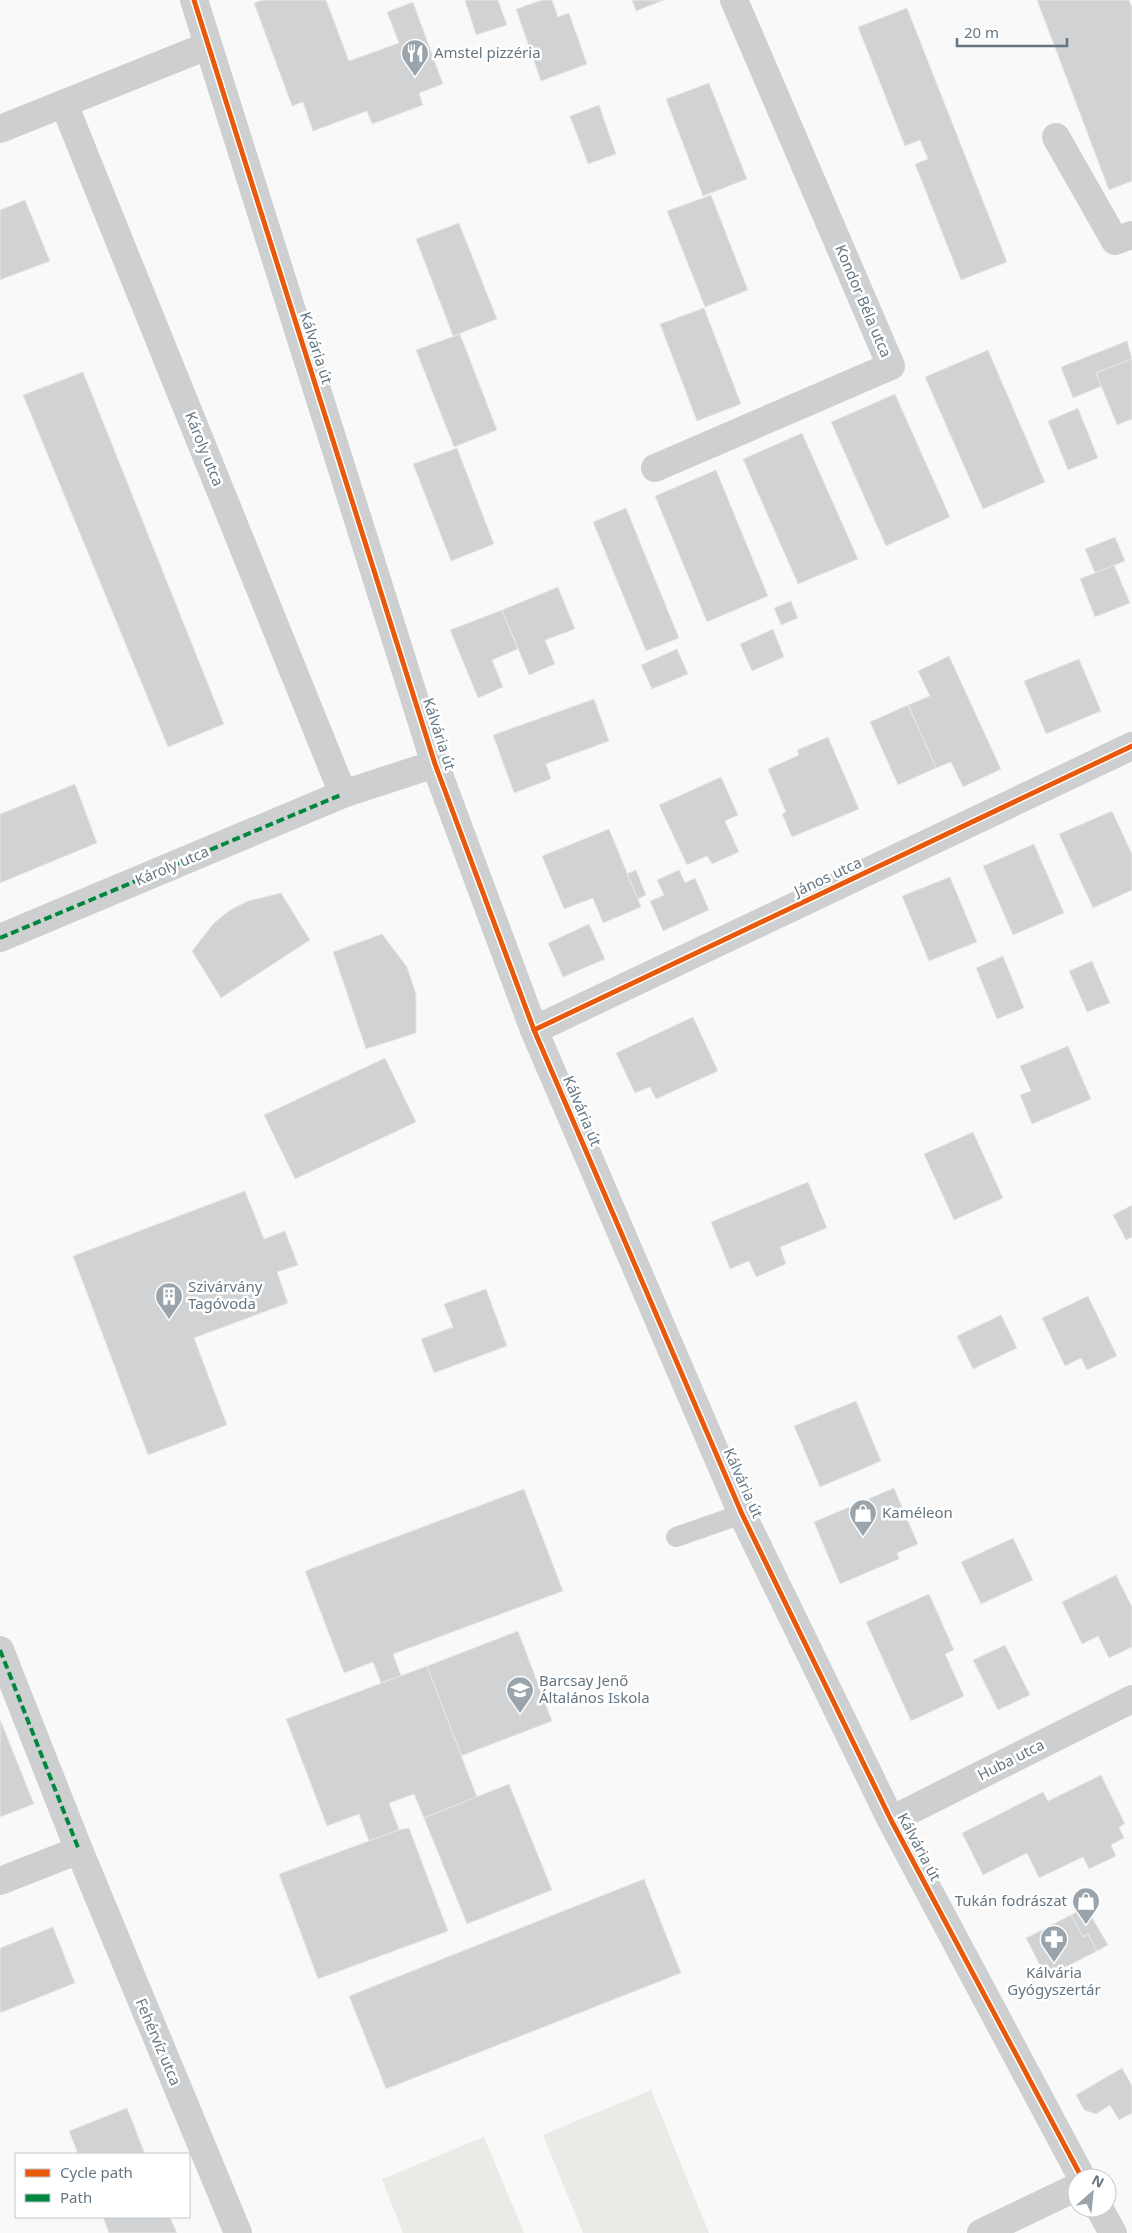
<svg xmlns="http://www.w3.org/2000/svg" width="1132" height="2233" font-family="'Noto Sans',sans-serif">
<style>
.green{fill:#e8ebe6}
.building{fill:#d0d2d3;stroke:#e8e8e8}
.lines{fill:none;stroke-linecap:round;stroke-linejoin:round}
.service{stroke:#cecfd0;stroke-width:20}
.minor{stroke:#cecfd0;stroke-width:28}
.tertiary{stroke:#cecfd0;stroke-width:28}
.quiet{stroke:#00873e;stroke-width:4;stroke-dasharray:8 4;stroke-linecap:butt}
.cycleway-casing{stroke:#fff;stroke-width:8}
.cycleway{stroke:#e8590c;stroke-width:5}
.labels{text-anchor:middle;stroke-width:5;stroke-linejoin:round;paint-order:stroke}
.poi-label{font-size:15px;fill:#657683;stroke:#fff;text-anchor:start}
.street-label{font-size:15px;fill:#657683;stroke:#fff}
</style>
<rect width="100%" height="100%" fill="#f9f9f9"/>
<!-- green -->
<g class="green">
<path d="M651,2090L709,2233H583L543,2135Z"/>
<path d="M484,2137L524,2233H403L382,2179Z"/>
</g>
<!-- building -->
<g class="building">
<path d="M262,0H326L349,61L399,43L387,12L413,2L443,84L419,93L423,105L372,124L367,111L313,131L303,102L292,106L254,3Z"/>
<path d="M465,0H498L507,25L476,35Z"/>
<path d="M542,0H552L558,17L569,13L587,64L541,81L516,9Z"/>
<path d="M632,0H664L636,11Z"/>
<path d="M1037,0H1129L1132,7V181L1109,190Z"/>
<path d="M907,8L1007,262L961,280L915,164L928,159L920,140L905,146L858,27Z"/>
<path d="M709,83L747,179L703,196L666,99Z"/>
<path d="M599,105L616,154L588,164L570,116Z"/>
<path d="M711,195L748,290L705,307L667,211Z"/>
<path d="M25,200L50,261L0,280V210Z"/>
<path d="M459,223L497,319L453,336L416,239Z"/>
<path d="M704,308L741,404L697,421L660,324Z"/>
<path d="M460,334L497,430L454,447L416,350Z"/>
<path d="M1127,341L1132,359L1096,373L1102,386L1073,398L1061,367Z"/>
<path d="M988,350L1045,482L983,509L925,377Z"/>
<path d="M1132,359V419L1117,425L1096,373Z"/>
<path d="M83,372L224,724L168,747L23,395Z"/>
<path d="M895,394L950,517L886,546L831,422Z"/>
<path d="M1078,408L1098,458L1068,470L1048,421Z"/>
<path d="M802,433L858,559L798,584L743,459Z"/>
<path d="M457,448L494,544L451,561L413,464Z"/>
<path d="M716,470L768,596L707,622L655,496Z"/>
<path d="M626,508L679,638L646,651L593,522Z"/>
<path d="M1115,537L1125,561L1095,573L1085,549Z"/>
<path d="M1114,565L1130,603L1095,617L1080,579Z"/>
<path d="M558,587L575,629L545,640L555,664L529,675L502,610Z"/>
<path d="M791,601L798,618L781,625L774,608Z"/>
<path d="M502,610L518,649L492,660L503,687L478,698L450,630Z"/>
<path d="M773,629L784,657L752,671L740,644Z"/>
<path d="M677,649L688,674L652,689L641,665Z"/>
<path d="M949,656L1001,769L963,787L951,762L936,768L908,705L930,696L918,671Z"/>
<path d="M1079,659L1101,711L1046,734L1024,681Z"/>
<path d="M594,699L609,741L546,764L551,779L514,793L493,735Z"/>
<path d="M908,705L936,768L898,785L870,722Z"/>
<path d="M828,737L859,809L792,837L782,814L786,812L768,769L799,755L797,750Z"/>
<path d="M721,777L738,815L725,821L739,852L712,864L707,856L687,865L659,805Z"/>
<path d="M75,784L97,843L0,883V814Z"/>
<path d="M1112,811L1132,854V890L1093,908L1059,834Z"/>
<path d="M609,829L641,907L603,923L593,898L564,909L542,856Z"/>
<path d="M1034,844L1064,913L1013,935L983,866Z"/>
<path d="M636,870L646,895L638,899L627,874Z"/>
<path d="M679,870L685,883L695,878L709,910L663,931L650,901L664,895L657,880Z"/>
<path d="M950,877L977,942L929,961L902,896Z"/>
<path d="M281,893L310,940L221,998L192,951L214,923L230,910L248,901Z"/>
<path d="M589,924L605,959L563,977L548,943Z"/>
<path d="M382,934L407,967L416,994V1033L366,1049L333,952Z"/>
<path d="M1003,956L1024,1008L997,1019L976,968Z"/>
<path d="M1092,961L1110,1003L1087,1012L1069,971Z"/>
<path d="M693,1017L718,1071L656,1099L650,1087L635,1093L616,1053Z"/>
<path d="M1068,1046L1091,1099L1032,1124L1020,1095L1031,1091L1020,1066Z"/>
<path d="M385,1058L416,1122L295,1179L264,1115Z"/>
<path d="M973,1132L1003,1198L954,1220L924,1154Z"/>
<path d="M808,1182L827,1228L780,1247L786,1264L756,1277L749,1261L730,1269L711,1222Z"/>
<path d="M245,1191L264,1239L285,1231L298,1265L277,1272L288,1303L194,1338L227,1425L148,1455L73,1256Z"/>
<path d="M1132,1205V1237L1126,1240L1113,1215Z"/>
<path d="M486,1289L507,1346L434,1373L421,1339L453,1327L444,1304Z"/>
<path d="M1088,1296L1117,1356L1087,1370L1081,1358L1065,1366L1042,1318Z"/>
<path d="M1001,1315L1017,1348L973,1369L957,1336Z"/>
<path d="M856,1401L881,1461L820,1487L794,1426Z"/>
<path d="M894,1488L918,1544L897,1553L899,1559L840,1584L814,1522Z"/>
<path d="M524,1489L563,1591L393,1654L401,1676L381,1683L373,1662L344,1673L305,1571Z"/>
<path d="M1013,1538L1033,1580L981,1604L961,1562Z"/>
<path d="M1116,1575L1132,1607V1647L1109,1658L1098,1636L1082,1644L1062,1602Z"/>
<path d="M929,1594L954,1650L945,1654L964,1696L911,1721L866,1622Z"/>
<path d="M518,1631L552,1721L461,1756L427,1666Z"/>
<path d="M1005,1645L1030,1695L998,1710L973,1660Z"/>
<path d="M427,1666L477,1797L424,1818L414,1794L389,1803L399,1830L369,1841L359,1814L327,1826L286,1719Z"/>
<path d="M0,1719L34,1804L0,1817Z"/>
<path d="M1101,1775L1125,1824L1119,1827L1124,1838L1111,1845L1116,1856L1089,1869L1083,1857L1039,1878L1027,1853L983,1875L962,1833L1043,1792L1048,1801Z"/>
<path d="M509,1784L552,1890L467,1924L424,1818Z"/>
<path d="M409,1828L448,1931L318,1979L279,1874L399,1830Z"/>
<path d="M644,1879L681,1973L386,2089L349,1996Z"/>
<path d="M1086,1907L1108,1945L1097,1951L1088,1934L1083,1937L1071,1915Z"/>
<path d="M1071,1915L1083,1937L1088,1934L1097,1951L1046,1977L1026,1938Z"/>
<path d="M53,1927L75,1983L0,2013V1948Z"/>
<path d="M1122,2068L1132,2086V2113L1119,2120L1110,2105L1096,2114L1084,2110L1076,2095Z"/>
<path d="M127,2108L145,2154H78L69,2131Z"/>
<path d="M103,2217H170L177,2233H109Z"/>
</g>
<g class="lines">
<!-- service -->
<path class="service" d="M676,1537L742,1514"/>
<!-- minor -->
<g class="minor">
<path d="M64,104L343,794"/>
<path d="M0,129L207,46"/>
<path d="M1056,137L1115,241L1132,235"/>
<path d="M655,468L891,366L734,0"/>
<path d="M0,938L343,794L435,764"/>
<path d="M534,1030L1132,746"/>
<path d="M0,1650L79,1850L238,2233"/>
<path d="M891,1820L1132,1699"/>
<path d="M0,1881L79,1850"/>
<path d="M981,2233L1077,2187"/>
</g>
<!-- tertiary -->
<g class="tertiary">
<path d="M194,0L435,764L534,1030L742,1514L891,1820L1082,2178"/>
<path d="M1099,2208L1113,2233"/>
</g>
<!-- quiet -->
<g class="quiet">
<path d="M0,938L343,794"/>
<path d="M0,1650L79,1850"/>
</g>
<!-- cycleway casing -->
<g class="cycleway-casing">
<g id="cycleway">
<path d="M194,0L435,764L534,1030L742,1514L891,1820L1082,2178"/>
<path d="M534,1030L1132,746"/>
</g>
</g>
<!-- cycleway -->
<use href="#cycleway" class="cycleway"/>
</g>
<!-- icons -->
<defs>
<g id="restaurant-pin" transform="scale(1.4375)"><path d="M0 17L-7.5 6A9.5 9.5 0 1 1 7.5 6Z" fill="#99a4ac" stroke="#fff"/><path d="M-5-6h1v4h1v-4h1v4h1v-4h1v5L-1.5 .5V6h-2V.5L-5-1ZM5-6V6H3V1.5H1.5Q1.5-4 5-6Z" fill="#fff"/></g>
<g id="building-pin" transform="scale(1.4375)"><path d="M0 17L-7.5 6A9.5 9.5 0 1 1 7.5 6Z" fill="#99a4ac" stroke="#fff"/><path d="M-4-6H4V6H1V3H-1V6H-4ZM-2.5-4.3h1.7v1.8h-1.7ZM.8-4.3h1.7v1.8H.8ZM-2.5-1h1.7V.8h-1.7ZM.8-1h1.7V.8H.8Z" fill="#fff"/></g>
<g id="shop-pin" transform="scale(1.4375)"><path d="M0 17L-7.5 6A9.5 9.5 0 1 1 7.5 6Z" fill="#99a4ac" stroke="#fff"/><path d="M-5-2.5h2.3a2.7 3.5 0 0 1 5.4 0H5L5.5 6h-11ZM-1.5-2.5h3a1.5 2.3 0 0 0-3 0Z" fill="#fff"/></g>
<g id="school-pin" transform="scale(1.4375)"><path d="M0 17L-7.5 6A9.5 9.5 0 1 1 7.5 6Z" fill="#99a4ac" stroke="#fff"/><path d="M0-5L7-2L0 1L-7-2ZM-4 1L0 2.5L4 1V4Q0 6-4 4Z" fill="#fff"/></g>
<g id="pharmacy-pin" transform="scale(1.4375)"><path d="M0 17L-7.5 6A9.5 9.5 0 1 1 7.5 6Z" fill="#99a4ac" stroke="#fff"/><path d="M-2-6h4v4h4v4h-4v4h-4v-4h-4v-4h4Z" fill="#fff"/></g>
</defs>
<g fill-rule="evenodd">
<use href="#restaurant-pin" x="415" y="53"/>
<use href="#building-pin" x="169" y="1296"/>
<use href="#shop-pin" x="863" y="1513"/>
<use href="#school-pin" x="520" y="1690"/>
<use href="#shop-pin" x="1086" y="1901"/>
<use href="#pharmacy-pin" x="1054" y="1939"/>
</g>
<g class="labels">
<!-- poi labels -->
<g class="poi-label">
<text x="434" y="58">Amstel pizzéria</text>
<text x="188" y="1292">Szivárvány<tspan x="188" dy="17">Tagóvoda</tspan></text>
<text x="882" y="1518">Kaméleon</text>
<text x="539" y="1686">Barcsay Jenő<tspan x="539" dy="17">Általános Iskola</tspan></text>
<text x="1067" y="1906" text-anchor="end">Tukán fodrászat</text>
<text x="1054" y="1978" text-anchor="middle">Kálvária<tspan x="1054" dy="17">Gyógyszertár</tspan></text>
</g>
<!-- street labels -->
<g class="street-label">
<text transform="translate(863 301) rotate(67)" y="5">Kondor Béla utca</text>
<text transform="translate(316 348) rotate(72)" y="5">Kálvária út</text>
<text transform="translate(204 449) rotate(68)" y="5">Károly utca</text>
<text transform="translate(439 734) rotate(72)" y="5">Kálvária út</text>
<text transform="translate(172 866) rotate(-23)" y="5">Károly utca</text>
<text transform="translate(828 877) rotate(-25)" y="5">János utca</text>
<text transform="translate(582 1111) rotate(67)" y="5">Kálvária út</text>
<text transform="translate(743 1483) rotate(66)" y="5">Kálvária út</text>
<text transform="translate(1011 1760) rotate(-27)" y="5">Huba utca</text>
<text transform="translate(919 1847) rotate(62)" y="5">Kálvária út</text>
<text transform="translate(158 2042) rotate(67)" y="5">Fehérvíz utca</text>
</g>
</g>
<!-- legend -->
<rect x="15" y="2153" width="175" height="65" fill="#ffffff" stroke="#c1c8cd"/>
<rect x="25" y="2169" width="25" height="8" fill="#e8590c" stroke="#c1c8cd"/>
<text x="60" y="2178" font-size="15" fill="#657683">Cycle path</text>
<rect x="25" y="2194" width="25" height="8" fill="#00873e" stroke="#c1c8cd"/>
<text x="60" y="2203" font-size="15" fill="#657683">Path</text>
<!-- north arrow -->
<g transform="translate(1092 2193) rotate(27)"><circle r="24" fill="#ffffff" stroke="#c1c8cd"/>
<path d="M0-4L9 19L0 12L-9 19Z" fill="#99a4ac"/>
<text y="-8" font-size="14" font-weight="bold" text-anchor="middle" fill="#657683">N</text>
</g>
<!-- scale -->
<path d="M957 38v8h110v-8" fill="none" stroke="#657683" stroke-width="2.5"/>
<text x="964" y="38" font-size="15" fill="#657683" stroke="#ffffff" stroke-width="4" paint-order="stroke">20 m</text>
</svg>
